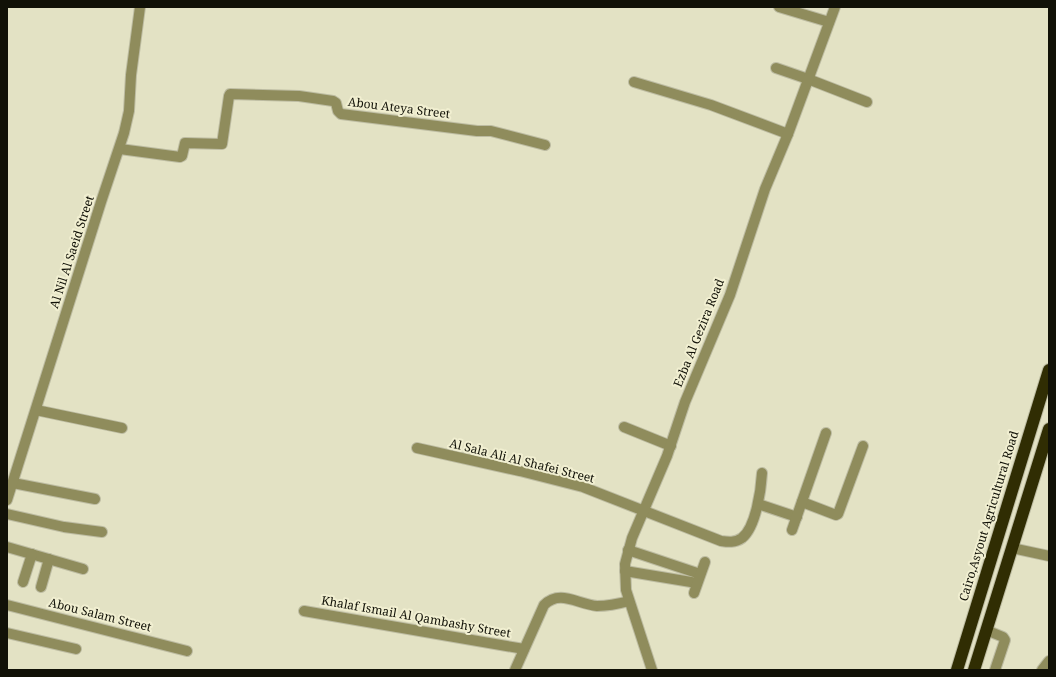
<svg xmlns="http://www.w3.org/2000/svg" width="1056" height="677" font-family="'Noto Serif',serif">
<style>
.lines{fill:none;stroke-linecap:round;stroke-linejoin:round}
.minor-casing{stroke:#bdbca2;stroke-width:12}
.highway-casing{stroke:#bdbca2;stroke-width:14}
.minor{stroke:#8f8c5c;stroke-width:10}
.highway{stroke:#302d03;stroke-width:12}
.labels{text-anchor:middle;stroke-width:4;stroke-linejoin:round;paint-order:stroke}
.street-label{font-size:12px;fill:#111107;stroke:#f1efd1}
</style>
<rect width="100%" height="100%" fill="#e3e2c4"/>
<g class="lines">
<!-- minor casing -->
<g class="minor-casing">
<g id="minor">
<path d="M779,7L829,22"/>
<path d="M776,68L808,79L867,102"/>
<path d="M634,82L711,105L788,134"/>
<path d="M120,149L180,157L182,156L185,143L222,144L229,96L230,94L299,96L333,101L336,103L338,111L341,114L477,131H491L545,145"/>
<path d="M36,410L122,428"/>
<path d="M624,427L671,446"/>
<path d="M417,448L520,471L583,487L721,541C728,542 735,543 742,538C756,527 761,490 762,473"/>
<path d="M13,483L95,499"/>
<path d="M7,500L101,202L124,133L129,111L131,75L140,7"/>
<path d="M802,502L836,515L838,514L863,446"/>
<path d="M758,504L797,517"/>
<path d="M7,514L64,527L102,532"/>
<path d="M792,530L826,433"/>
<path d="M7,547L83,569"/>
<path d="M1012,548L1049,556"/>
<path d="M628,550L700,574"/>
<path d="M625,571L697,583"/>
<path d="M23,582L32,554"/>
<path d="M41,587L49,559"/>
<path d="M694,593L705,562"/>
<path d="M7,605L187,651"/>
<path d="M304,611L524,649"/>
<path d="M986,630L1003,637L1005,640L995,670"/>
<path d="M7,633L76,649"/>
<path d="M515,670L544,605C560,589 577,604 597,606C608,606 618,604 629,601"/>
<path d="M652,670L626,590L625,564L632,538L667,456L685,402L730,295L765,189L788,134L835,7"/>
<path d="M1042,670L1049,661"/>
</g>
</g>
<!-- highway casing -->
<g class="highway-casing">
<g id="highway">
<path d="M957,670L1049,370"/>
<path d="M974,670L1049,429"/>
</g>
</g>
<!-- minor -->
<use href="#minor" class="minor"/>
<!-- highway -->
<use href="#highway" class="highway"/>
</g>
<g class="labels">
<!-- street labels -->
<g class="street-label">
<text transform="translate(399 108) rotate(7)" y="4">Abou Ateya Street</text>
<text transform="translate(72 252) rotate(-72)" y="4">Al Nil Al Saeid Street</text>
<text transform="translate(699 333) rotate(-68)" y="4">Ezba Al Gezira Road</text>
<text transform="translate(522 461) rotate(14)" y="4">Al Sala Ali Al Shafei Street</text>
<text transform="translate(989 516) rotate(-73)" y="4">Cairo,Asyout Agricultural Road</text>
<text transform="translate(100 615) rotate(14)" y="4">Abou Salam Street</text>
<text transform="translate(416 617) rotate(10)" y="4">Khalaf Ismail Al Qambashy Street</text>
</g>
</g>
<!-- border -->
<rect width="1056" height="677" fill="none" stroke="#111107" stroke-width="16"/>
</svg>
